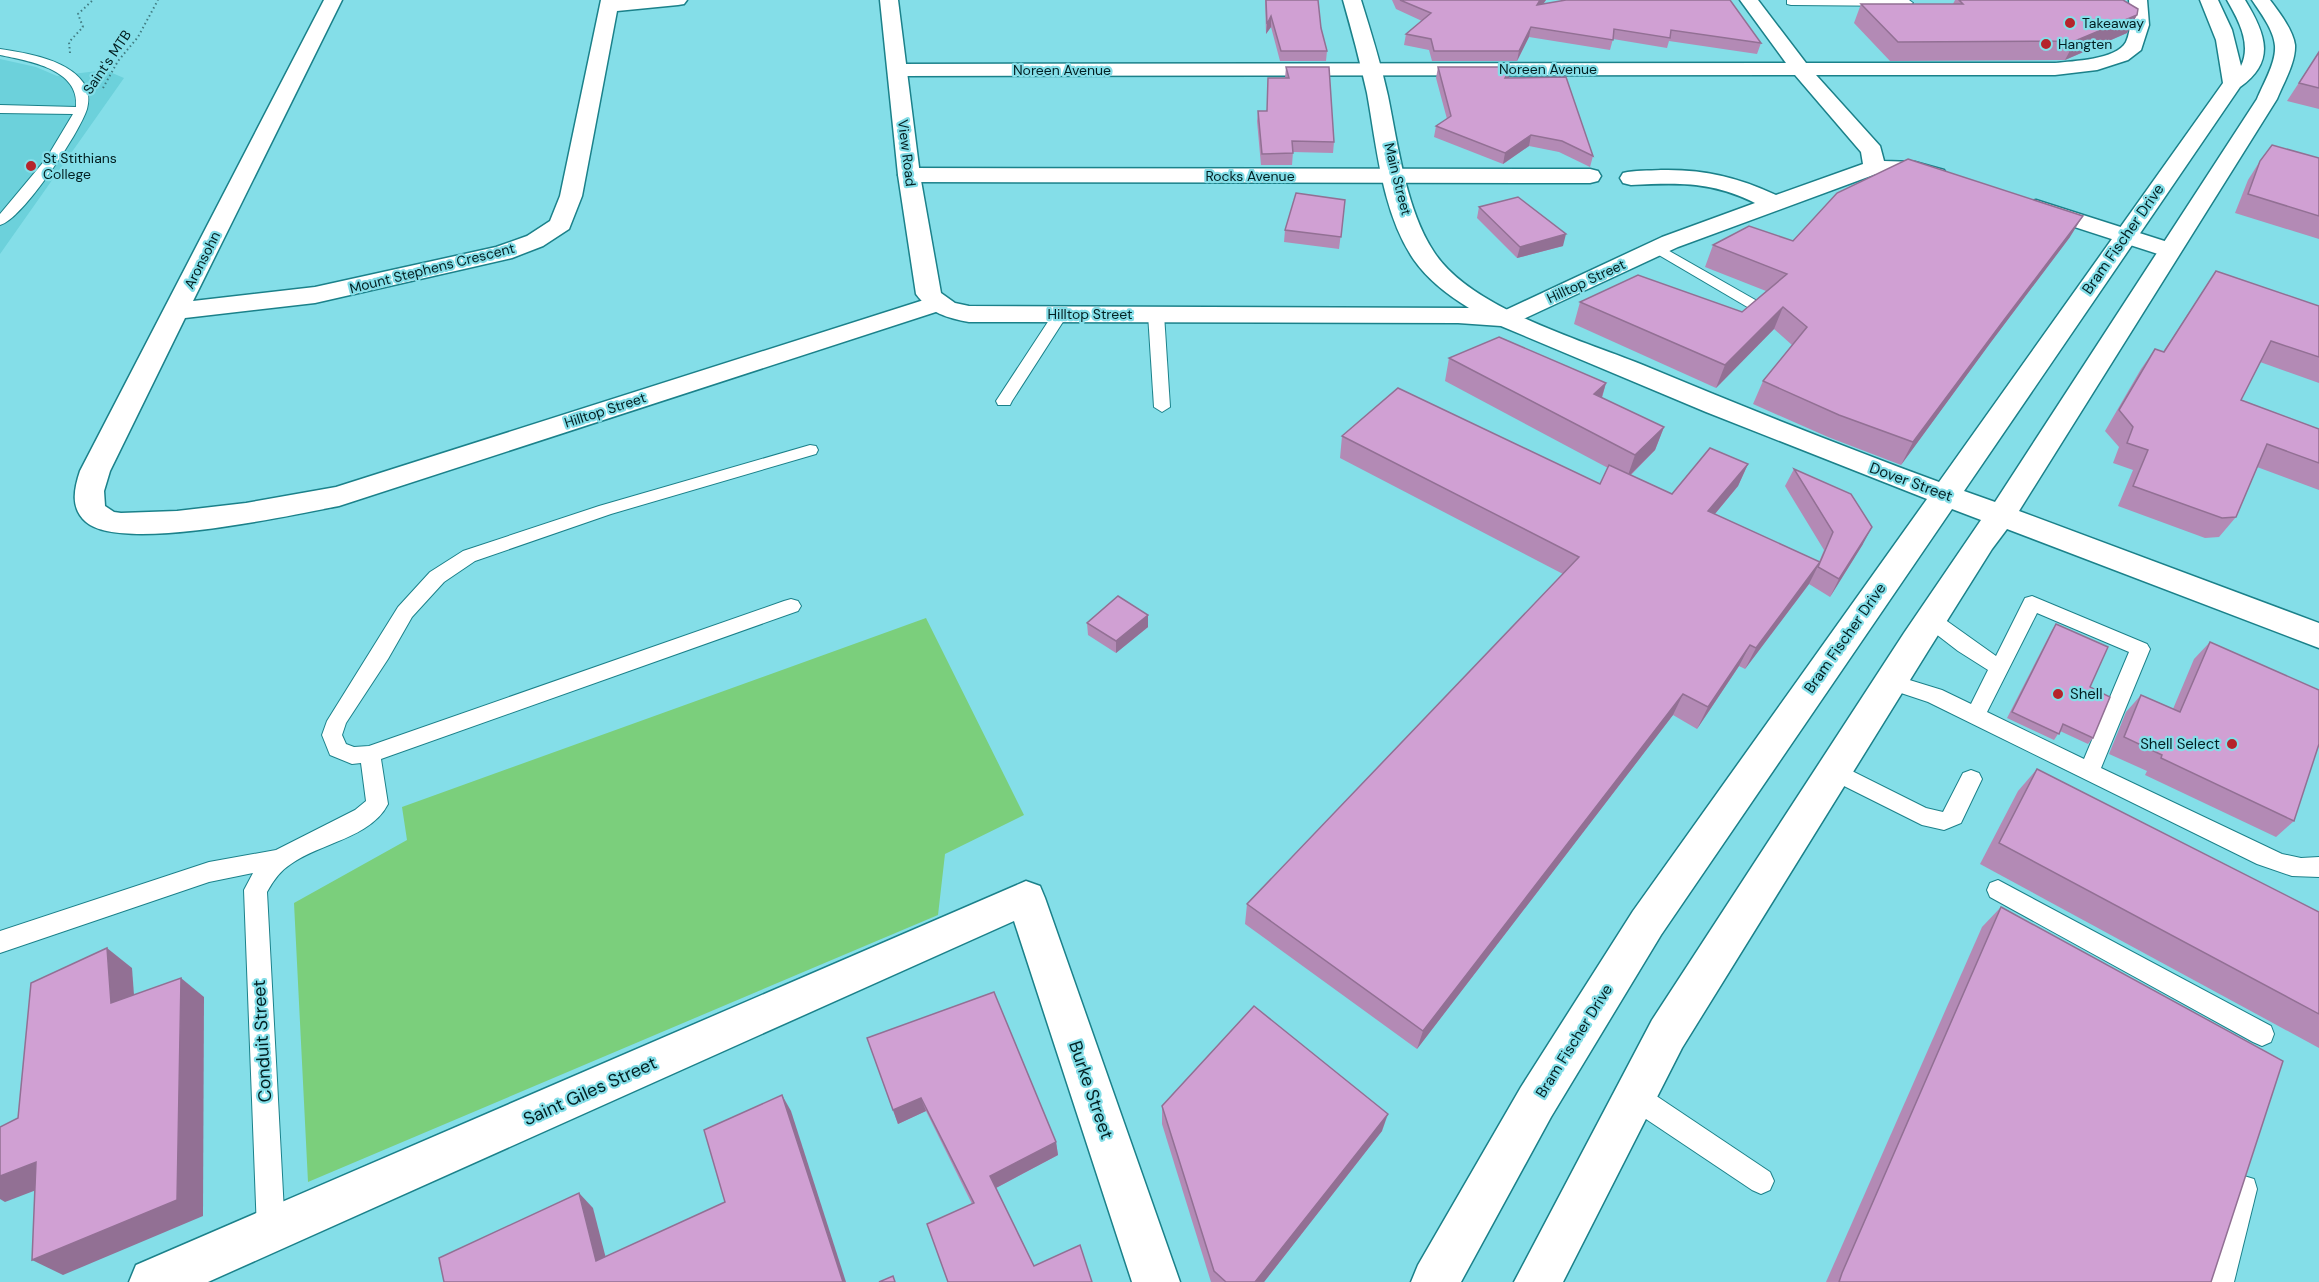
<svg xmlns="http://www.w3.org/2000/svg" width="2319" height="1282" font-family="'DM Sans',sans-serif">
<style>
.built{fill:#6cd1db}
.green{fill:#7bcf7c}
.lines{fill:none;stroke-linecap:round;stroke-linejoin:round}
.lane-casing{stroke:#1b818a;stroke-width:2}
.street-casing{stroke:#1b818a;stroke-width:3}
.secondary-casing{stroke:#1b818a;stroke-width:3}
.path{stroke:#427d83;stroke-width:2;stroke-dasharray:1.5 3;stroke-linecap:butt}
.lane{fill:#fff;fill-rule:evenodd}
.street{fill:#fff;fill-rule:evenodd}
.secondary{fill:#fff;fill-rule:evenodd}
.wall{fill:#b38ab5}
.shaded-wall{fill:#927094}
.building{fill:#d0a0d3;stroke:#927094;stroke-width:1.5}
.poi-dot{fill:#b5242b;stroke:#84dee8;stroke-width:2}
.labels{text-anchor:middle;stroke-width:4.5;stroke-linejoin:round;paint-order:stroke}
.far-poi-label{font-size:14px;fill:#021f21;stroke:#84dee8;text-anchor:start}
.far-street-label{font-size:14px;fill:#021f21;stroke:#84dee8}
.street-label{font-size:15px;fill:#021f21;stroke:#84dee8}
.poi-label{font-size:15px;fill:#021f21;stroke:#84dee8;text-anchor:start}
.near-street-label{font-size:18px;fill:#021f21;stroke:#84dee8}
</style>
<rect width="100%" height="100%" fill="#84dee8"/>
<!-- built -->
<path class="built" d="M0,59L36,67L57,76L105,70L124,78L0,254Z"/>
<!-- green -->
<path class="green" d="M926,618L1024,815L945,854L938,915L308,1182L294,903L407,840L402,807Z"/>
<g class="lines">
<!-- lane casing -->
<g class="lane-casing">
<g id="lane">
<path d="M1787,0H1909L1913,3L1908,6L1791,5L1787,4Z"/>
<path d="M0,49C27,53 72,60 86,87C89,95 89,101 87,109C80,132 22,220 0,225V214L46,159L73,114L0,113V105L76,107C80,69 29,61 0,55Z"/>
<path d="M1657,244L1759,302L1761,305L1754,309L1749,308L1652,251L1650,248Z"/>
<path d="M1060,309L1068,314L1012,401L1010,405H998L996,401L1055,311Z"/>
<path d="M1156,309L1164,314L1170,407L1162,412L1154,407L1148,314Z"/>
<path d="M810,445L816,446L818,450L816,454L611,514L475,561L444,582L412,617L388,659L346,723L342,735L346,744L354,747L369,746L784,601L791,599L798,601L801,606L798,611L381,759L388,804C371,838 320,843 291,864C280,871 273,881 267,892L285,1231L281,1241L271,1245L261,1241L257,1231L244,890L253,873L209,882L0,953V931L209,862L276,850L355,810L366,801L361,763L352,764L330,755L322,735L327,721L398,607L430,572L463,551L599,506Z"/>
<path d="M2032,596L2147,644L2150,649L2101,768L2282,854L2301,858L2319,857V877L2292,876L2257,864L1928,702L1883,687L1880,682L1883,677L1890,674L1942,690L1971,704L1988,670L1958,651L1923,624L1920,619L1923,614L1930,612L1937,614L1996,656L2025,598ZM2037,613L2129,652L2084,759L1987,712Z"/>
<path d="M1834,762L1926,808L1943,812L1963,773L1971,770L1979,773L1982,779L1961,823L1944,830L1922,825L1826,777L1823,771L1826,765Z"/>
<path d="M1998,880L2271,1026L2274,1034L2271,1042L2262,1046L2253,1042L1990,897L1987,890L1990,883Z"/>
<path d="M1634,1083L1643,1087L1770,1172L1774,1181L1770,1190L1761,1194L1752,1190L1625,1105L1621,1096L1625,1087Z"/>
<path d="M2244,1176L2254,1179L2257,1189L2234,1282H2206L2231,1189L2234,1179Z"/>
</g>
</g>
<!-- street casing -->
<g class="street-casing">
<g id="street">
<path d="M324,0H342L193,301L315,287L496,247L527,236L550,221L560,196L601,0H687L684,4L678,5L617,11L582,196L569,229L543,246L512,258L315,303L185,318L110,471L104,491L105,506L114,512L121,513L177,511L246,503L336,487L927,299L936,296L945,299L949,304L945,309L339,506C292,515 121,553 86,522C70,508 74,489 80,471Z"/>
<path d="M1740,0H1758L1806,63H2055C2073,61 2116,60 2126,42C2132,29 2130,14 2129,0H2147L2149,25L2141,50L2128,60L2097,70L2055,75H1816L1880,146L1884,161L1915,162L1944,170L1947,175L1944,180L1936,182L1914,176L1876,174L1678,247L1506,327L1497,324L1493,319L1497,314L1662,237L1755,203C1710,181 1680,183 1631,185L1623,183L1620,178L1623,173C1635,170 1648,171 1661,170C1703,169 1738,177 1776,195L1863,164L1861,152L1795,75L898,76L891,74L888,70L891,66L898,64L1786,63Z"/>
<path d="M909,168L1590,169L1598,171L1601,176L1598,181L1590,183L909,182L901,180L898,175L901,170Z"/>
<path d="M2036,200L2177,245L2181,250L2177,255L2169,257L2161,255L2028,212L2024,207L2028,202Z"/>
<path d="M1026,881L1040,886L1045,898L1180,1282H1132L1014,921L208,1282H129L136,1265Z"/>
</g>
</g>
<!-- secondary casing -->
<g class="secondary-casing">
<path id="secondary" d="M880,0H898L920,175L941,293L955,303L969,306L1469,308C1449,296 1428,280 1414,260C1382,213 1377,148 1367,93C1360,62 1352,31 1343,0H1361C1371,32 1381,64 1388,96C1398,145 1406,210 1434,252C1471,309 1582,340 1643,365C1741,406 1839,445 1939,482L2223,83L2216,40L2200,0H2218L2232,30L2241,66C2252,44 2238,19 2227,0H2245C2265,33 2277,61 2240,87L1964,491L1995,502L2257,99C2263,84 2276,63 2275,46C2274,30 2260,12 2252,0H2270C2279,12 2293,30 2295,45C2296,62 2283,84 2277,99L2019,511L2319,623V648L2007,529L1992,549L1928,651L1682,1048L1563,1282H1514L1652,1020L1904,633L1981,520L1952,509L1661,935L1551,1117L1461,1282H1411L1418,1265L1521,1087L1633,911L1927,499L1706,412L1501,326L1458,323L969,322C947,318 930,313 916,294L898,175Z"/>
</g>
<!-- path -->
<g class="path">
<path d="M70,53L69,42L83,27L78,14L93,0"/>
<path d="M103,88L118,61L138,37L158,0"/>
</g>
<!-- lane -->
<use href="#lane" class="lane"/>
<!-- street -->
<use href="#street" class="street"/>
<!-- secondary -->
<use href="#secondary" class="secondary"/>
</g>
<!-- wall -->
<g class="wall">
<path d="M1265,0H1318L1321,28L1327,51L1326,61H1280L1271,27L1266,34Z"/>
<path d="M1392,0H1546L1543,4L1761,43L1757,54L1669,41L1667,48L1613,39L1610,50L1529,37L1517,61H1432L1429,50L1404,45L1406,34L1422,21L1396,9Z"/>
<path d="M1955,0H2123L2137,15L2127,33L2065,60L1890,61L1854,23L1861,4H1953Z"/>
<path d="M2319,52V109L2287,101Z"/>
<path d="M1286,67L1334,142L1333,153L1293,152L1292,165H1261L1257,121L1258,111H1266L1285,78Z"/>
<path d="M1438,67L1509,78L1593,156L1590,167L1559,152L1529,146L1503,164L1434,137L1436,126L1447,119L1436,78Z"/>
<path d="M2319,158V239L2235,213L2248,180L2260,161Z"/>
<path d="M1345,200L1339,249L1284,242L1285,230Z"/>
<path d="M1479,207L1563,246L1517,258L1477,218Z"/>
<path d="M2070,237L1991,342L1901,465L1828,437L1753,404L1763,381L1792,345L1774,329L1716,388L1574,324L1580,302L1742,312L1766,291L1705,267L1713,245L1793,241Z"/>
<path d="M2216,271L2319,306V383L2260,362L2241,400L2319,429V490L2257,467L2236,517L2219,537L2205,538L2118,506L2133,470L2113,463L2119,447L2105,431L2141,369L2155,349L2163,352Z"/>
<path d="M1449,358L1606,383L1602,398L1664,427L1655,450L1631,475L1672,494L1748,464L1738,486L1715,514L1819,562L1824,550L1785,486L1794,469L1863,544L1830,597L1809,584L1745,669L1739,666L1697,729L1673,715L1417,1049L1245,924L1247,904L1563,574L1340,458L1342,436L1600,484L1608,468L1445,381Z"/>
<path d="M1087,623L1148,627L1116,653L1088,635Z"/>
<path d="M2056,624L2093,738L2088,744L2060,731L2054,740L2007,718L2052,630Z"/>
<path d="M2210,642L2294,821L2276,837L2145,775L2147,771L2109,754L2126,712L2141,695L2173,709L2194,659Z"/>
<path d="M2037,769L2319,912V1048L1980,864L2018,791Z"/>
<path d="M2001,907L2211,1282H1826L1982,927Z"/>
<path d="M867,1038L1056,1142L1058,1155L996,1188L1034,1266L948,1282L972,1204L926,1111L898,1124Z"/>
<path d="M1162,1106L1382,1131L1264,1282H1211L1162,1124Z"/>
</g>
<!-- shaded-wall -->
<g class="shaded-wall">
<path d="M1540,0H1546L1535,15L1537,5Z"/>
<path d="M2137,15L2127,33L2065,60L2075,41Z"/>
<path d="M1271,16V27L1266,34L1267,24Z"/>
<path d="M1531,27L1529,37L1517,61L1519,51Z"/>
<path d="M1511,67L1509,78L1503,89L1505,78Z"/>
<path d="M1531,135L1529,146L1503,164L1505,153Z"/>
<path d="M2083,216L2070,237L1991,342L1901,465L1913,442L2004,320Z"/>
<path d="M1566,234L1563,246L1517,258L1520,247Z"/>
<path d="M1783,307L1774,329L1716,388L1725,365Z"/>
<path d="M1606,383L1599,406L1594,394Z"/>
<path d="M1664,427L1655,450L1627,478L1635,455Z"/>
<path d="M1748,464L1738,486L1699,533L1708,511Z"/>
<path d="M1872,527L1863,544L1830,597L1839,579Z"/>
<path d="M1820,562L1809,584L1745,669L1756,648Z"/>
<path d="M1148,615V627L1116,653V641Z"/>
<path d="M1750,645L1739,666L1697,729L1708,707Z"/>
<path d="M1683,694L1673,715L1417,1049L1423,1031Z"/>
<path d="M107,948L132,968L136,1022L111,1003Z"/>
<path d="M181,978L204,997L203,1216L63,1275L32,1260Z"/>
<path d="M782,1095L791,1111L846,1282H843Z"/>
<path d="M921,1098L926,1111L898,1124L893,1110Z"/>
<path d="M1388,1114L1382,1131L1264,1282H1255Z"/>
<path d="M1056,1142L1058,1155L994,1189L990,1176Z"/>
<path d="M36,1162L65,1179L5,1202L0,1199V1176Z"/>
<path d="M579,1193L593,1208L610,1274L596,1261Z"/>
</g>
<!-- building -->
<g class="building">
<path d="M1266,0H1318L1321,28L1327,51H1281L1271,16L1267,24Z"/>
<path d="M1400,0H1540L1537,5L1566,0H1730L1761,43L1671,30L1670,38L1614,29L1613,40L1531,27L1519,51H1434L1431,39L1406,34L1431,13Z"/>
<path d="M1959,0H2123L2138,9L2137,15L2075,41L1898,42L1861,4H1963Z"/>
<path d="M2319,52V88L2299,83Z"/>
<path d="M1286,67H1329L1334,142L1292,141L1293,153L1262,154L1258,111H1267L1268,78H1289Z"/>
<path d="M1438,67H1511L1505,78L1566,77L1593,156L1562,141L1531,135L1505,153L1436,126L1451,116Z"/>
<path d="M2272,145L2319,158V216L2248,194L2260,161Z"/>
<path d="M1908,159L2083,216L2004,320L1913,442L1839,415L1763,381L1807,327L1783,307L1725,365L1580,302L1638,275L1742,312L1787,274L1713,245L1749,226L1793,241L1837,193Z"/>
<path d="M1296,193L1345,200L1341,237L1285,230Z"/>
<path d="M1518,197L1566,234L1520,247L1479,207Z"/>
<path d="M2216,271L2319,306V357L2271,341L2241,400L2319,429V463L2267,444L2236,517L2222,518L2133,486L2148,450L2127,443L2133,427L2119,410L2155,349L2164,352Z"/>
<path d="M1499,337L1606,383L1594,394L1664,427L1635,455L1449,358Z"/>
<path d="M1398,388L1600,484L1609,465L1672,494L1710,448L1748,464L1708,511L1820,562L1756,648L1750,645L1708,707L1683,694L1423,1031L1247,904L1579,557L1342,436Z"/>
<path d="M1794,469L1851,494L1872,527L1839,579L1818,567L1833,532Z"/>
<path d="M1118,596L1148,615L1116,641L1087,623Z"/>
<path d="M2056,624L2108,647L2090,687L2110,697L2093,738L2063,724L2059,734L2012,712Z"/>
<path d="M2210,642L2319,690V744L2294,821L2161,758L2162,755L2124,737L2141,695L2180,712Z"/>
<path d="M2037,769L2319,912V1014L1999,843Z"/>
<path d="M2001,907L2283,1061L2211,1282H1839L1842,1273Z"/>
<path d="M107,948L111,1003L181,978L177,1200L32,1260L36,1162L0,1176V1127L18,1118L31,983Z"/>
<path d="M994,992L1056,1142L990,1176L1034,1266L1080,1245L1092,1282H948L927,1224L974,1203L921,1098L893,1110L867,1038Z"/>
<path d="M1254,1006L1388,1114L1255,1282H1226L1214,1271L1162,1106Z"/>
<path d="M782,1095L843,1282H444L439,1258L579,1193L596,1261L725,1202L704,1130Z"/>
<path d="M893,1276L895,1282H879Z"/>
</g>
<!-- markers -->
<g class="poi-dot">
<circle cx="2070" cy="23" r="6"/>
<circle cx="2046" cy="44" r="6"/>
<circle cx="31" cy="166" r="6"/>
<circle cx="2058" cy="694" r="6"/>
<circle cx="2232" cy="744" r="6"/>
</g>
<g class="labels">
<!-- far-poi labels -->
<g class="far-poi-label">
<text x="2082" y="28">Takeaway</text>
<text x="2058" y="49">Hangten</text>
<text x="43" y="163">St Stithians<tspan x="43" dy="16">College</tspan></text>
</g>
<!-- far-street labels -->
<g class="far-street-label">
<text transform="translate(107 62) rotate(-56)" y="5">Saint's MTB</text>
<text x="1548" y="74">Noreen Avenue</text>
<text x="1062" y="75">Noreen Avenue</text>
<text transform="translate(907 153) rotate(83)" y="5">View Road</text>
<text x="1250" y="181">Rocks Avenue</text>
<text transform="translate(1398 179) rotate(76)" y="5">Main Street</text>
<text transform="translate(202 260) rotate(-63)" y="5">Aronsohn</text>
<text transform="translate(432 268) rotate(-14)" y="5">Mount Stephens Crescent</text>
<text transform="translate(1586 281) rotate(-25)" y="5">Hilltop Street</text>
<text x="1090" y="319">Hilltop Street</text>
<text transform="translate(605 410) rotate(-18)" y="5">Hilltop Street</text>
</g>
<!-- street labels -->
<g class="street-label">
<text transform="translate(2123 239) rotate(-55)" y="5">Bram Fischer Drive</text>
<text transform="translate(1911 482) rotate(20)" y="5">Dover Street</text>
<text transform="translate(1845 638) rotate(-55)" y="5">Bram Fischer Drive</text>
<text transform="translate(1574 1041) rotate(-58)" y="5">Bram Fischer Drive</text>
</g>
<!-- poi labels -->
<g class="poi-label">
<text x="2070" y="699">Shell</text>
<text x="2220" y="749" text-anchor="end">Shell Select</text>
</g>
<!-- near-street labels -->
<g class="near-street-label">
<text transform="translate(262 1041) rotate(-93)" y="6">Conduit Street</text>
<text transform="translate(1091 1090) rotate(71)" y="6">Burke Street</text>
<text transform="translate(590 1091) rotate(-24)" y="6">Saint Giles Street</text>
</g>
</g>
</svg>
